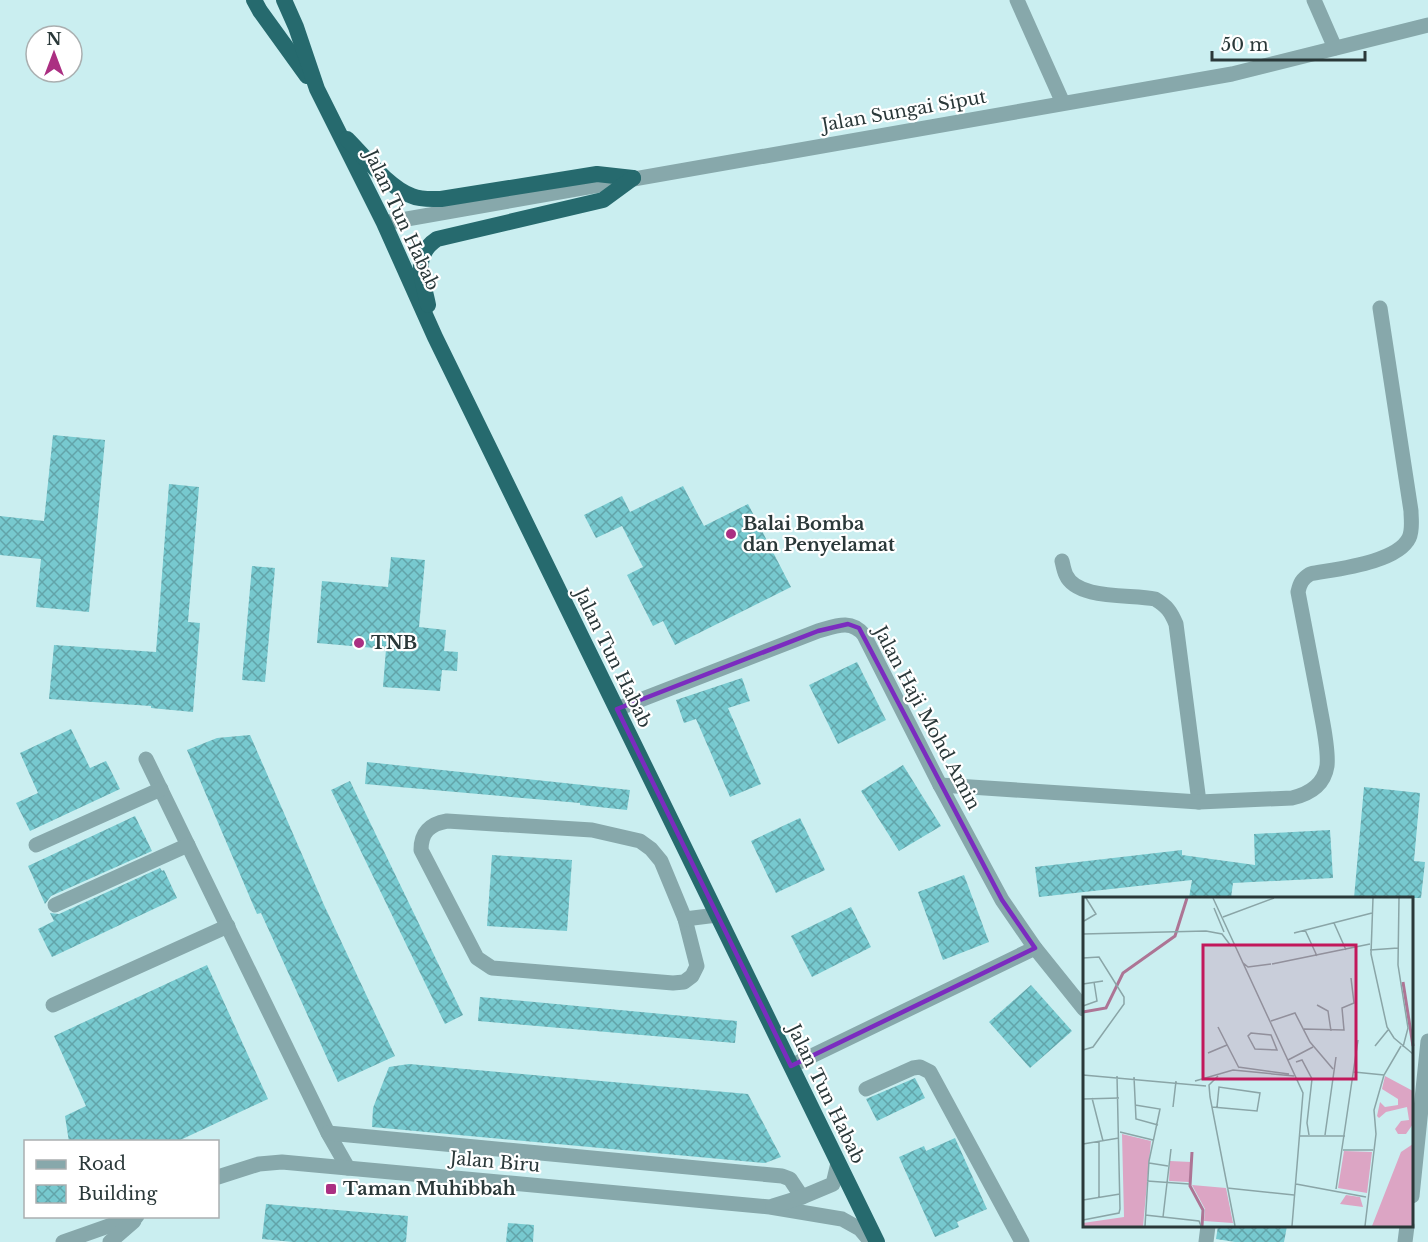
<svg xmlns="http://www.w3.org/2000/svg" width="1428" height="1242" font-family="'Libre Baskerville',serif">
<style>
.building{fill:url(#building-cross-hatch)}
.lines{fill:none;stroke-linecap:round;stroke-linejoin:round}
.minor{stroke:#87a8ab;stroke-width:15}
.tertiary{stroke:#87a8ab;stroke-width:15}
.trunk{stroke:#266a6e;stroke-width:16}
.marked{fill:none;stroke:#7b2cbf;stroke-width:4.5;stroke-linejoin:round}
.poi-dot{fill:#ab2f82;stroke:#fff;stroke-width:2}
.labels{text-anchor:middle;stroke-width:4.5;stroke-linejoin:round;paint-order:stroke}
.street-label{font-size:18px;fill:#2a3839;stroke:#fff}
.poi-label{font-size:18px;font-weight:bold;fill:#2a3839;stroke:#fff;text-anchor:start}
.inset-river{fill:none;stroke:#ad7595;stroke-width:3}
.inset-road{fill:none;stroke:#8aa5a7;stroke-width:1.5}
.view{fill:#c2185b;fill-opacity:0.15;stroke:#c2185b;stroke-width:3}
.inset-edge{fill:none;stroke:#2a3839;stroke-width:3}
</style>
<defs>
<pattern id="building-cross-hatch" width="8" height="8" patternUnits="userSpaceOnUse" patternTransform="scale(1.5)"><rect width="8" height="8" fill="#77c9cf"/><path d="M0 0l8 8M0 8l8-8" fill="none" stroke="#62a4a9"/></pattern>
</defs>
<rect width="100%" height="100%" fill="#caeef0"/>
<!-- building -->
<g class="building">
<path d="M53,435L105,440L89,612L36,607L41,559L0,555V516L44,521Z"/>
<path d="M169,484L199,487L188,622L200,623L193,712L151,708V706L49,699L54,645L156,652Z"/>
<path d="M683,486L704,526L748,504L791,587L675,645L663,621L653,626L627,575L643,567L622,526L596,538L584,515L622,496L630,512Z"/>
<path d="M391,557L425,560L419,627L446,630L444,651L458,652L457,671L442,670L440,691L383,687L386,649L317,643L322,581L388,587Z"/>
<path d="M252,566L275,568L265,682L242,680Z"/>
<path d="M857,662L886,720L838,744L809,685Z"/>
<path d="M742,678L750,701L728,708L761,784L730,797L696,719L684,723L676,700Z"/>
<path d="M71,729L90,768L106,761L120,789L30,831L16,803L38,793L20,753Z"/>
<path d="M250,735L324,905L395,1056L338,1082L261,913L257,914L187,750L217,738Z"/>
<path d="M367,762L630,790L627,810L580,805V803L365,784Z"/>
<path d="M903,765L941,826L899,851L861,791Z"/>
<path d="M350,781L463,1015L445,1024L331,790Z"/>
<path d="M1364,787L1420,793L1414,861L1425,862L1421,898H1354Z"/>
<path d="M135,816L152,851L51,896L45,904L28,866Z"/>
<path d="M800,818L825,870L776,893L751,841Z"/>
<path d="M1330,830L1333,878L1233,883L1231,898H1189L1192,880L1039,897L1035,867L1182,850V855L1255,865L1254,834Z"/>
<path d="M492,855L572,860L567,931L487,926Z"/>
<path d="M160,868L162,871L164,870L177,898L52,957L38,929L54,921L50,913L59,914Z"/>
<path d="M964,875L989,942L943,960L918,892Z"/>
<path d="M851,907L871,947L812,977L791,936Z"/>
<path d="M207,965L268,1099L176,1142H69L65,1116L86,1106L54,1036Z"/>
<path d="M1031,985L1072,1031L1030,1068L989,1022Z"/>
<path d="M480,997L737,1021L735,1043L478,1021Z"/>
<path d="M409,1064L748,1094L781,1157L765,1163L372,1127L373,1108L389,1067Z"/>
<path d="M915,1078L925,1098L877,1121L866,1099Z"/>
<path d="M955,1138L987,1209L957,1222L959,1227L935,1237L899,1157L924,1146L926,1151Z"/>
<path d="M266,1204L408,1216L406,1242H293L262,1239Z"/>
<path d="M508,1223L534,1225L533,1242H506Z"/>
<path d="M1218,1226H1287L1284,1242H1235L1216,1239Z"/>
</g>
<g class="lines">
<!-- minor -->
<g class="minor">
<path d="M1017,0L1063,103"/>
<path d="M1314,0L1335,48"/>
<path d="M1062,561C1063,565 1064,571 1066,575C1077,600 1131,594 1155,599C1167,606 1171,612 1176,624L1199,802"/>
<path d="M617,709L818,631C836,626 851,619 864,635L940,785L1002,900L1035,948L1084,1009"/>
<path d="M146,759L328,1133L348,1168"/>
<path d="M940,785L1199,802L1292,798C1309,794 1324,785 1327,766C1329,748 1322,720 1319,702C1312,665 1305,629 1298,592C1300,583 1302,579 1310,574C1335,569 1397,563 1409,538C1413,530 1411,519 1411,511L1380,308"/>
<path d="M447,821L592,830L640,841L651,849L661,861L685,919L697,966L692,976L684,982L673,983L505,969L492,968L477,958L421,850C421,832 430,824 447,821Z"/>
<path d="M36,845L161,789"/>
<path d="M55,905L188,845"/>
<path d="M685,919L717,915"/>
<path d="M53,1005L228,926"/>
<path d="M791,1066L1035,948"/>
<path d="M866,1089L913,1068L920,1067L930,1072L1022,1242"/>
<path d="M328,1133L782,1176L790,1179L802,1197"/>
<path d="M1412,1196L1428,1041"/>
<path d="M1206,1242L1208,1226"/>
<path d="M1405,1242L1407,1226"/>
</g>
<!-- tertiary -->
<g class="tertiary">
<path d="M384,223L1232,74L1428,25"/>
<path d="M218,1177L259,1164L282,1162L770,1207L842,1219L860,1229L871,1242"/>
<path d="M773,1206L802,1197L833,1184L838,1163"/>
<path d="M63,1242L137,1216"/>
<path d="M110,1242L134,1221"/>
</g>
<!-- trunk -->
<g class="trunk">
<path d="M254,0L260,11L307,76"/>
<path d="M284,0L296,27L317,89L384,223L435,337L877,1242"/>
<path d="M347,139C364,156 389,188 412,196C421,200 431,199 441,199L597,174L633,178"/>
<path d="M428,305C423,279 411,256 437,239L603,200L633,178"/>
</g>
</g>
<!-- marked area -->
<path class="marked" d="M848,624L859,628L1002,900L1035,948L791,1066L617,709L818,631Z"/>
<!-- markers -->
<g class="poi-dot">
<circle cx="731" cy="534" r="6"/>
<circle cx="359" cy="643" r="6"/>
<rect x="325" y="1183" width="12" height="12" rx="3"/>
</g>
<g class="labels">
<!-- street labels -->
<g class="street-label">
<text transform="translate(904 111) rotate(-10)" y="6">Jalan Sungai Siput</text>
<text transform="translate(402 220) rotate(65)" y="6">Jalan Tun Habab</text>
<text transform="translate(613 658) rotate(64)" y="6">Jalan Tun Habab</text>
<text transform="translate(927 718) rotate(62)" y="6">Jalan Haji Mohd Amin</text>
<text transform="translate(826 1094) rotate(64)" y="6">Jalan Tun Habab</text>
<text transform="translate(495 1162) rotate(5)" y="6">Jalan Biru</text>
</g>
<!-- poi labels -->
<g class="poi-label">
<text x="743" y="530">Balai Bomba<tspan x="743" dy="21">dan Penyelamat</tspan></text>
<text x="371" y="649">TNB</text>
<text x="343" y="1195">Taman Muhibbah</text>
</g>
</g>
<!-- overview -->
<g transform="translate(1083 897)">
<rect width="330" height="330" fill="#caeef0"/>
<path d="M330,247V329H289L318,255ZM261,254L289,255L284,296L255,291ZM87,264L108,265L106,285L86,284ZM109,288L143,291L150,326L121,324L122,312ZM263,298L277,300L280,310L257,307Z" fill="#dca5c4"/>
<path d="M302,179L330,194V227L323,237H315L312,232L318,224L326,223L324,210L303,215L296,221L294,219L297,205L302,210L315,208V202L299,192ZM39,237L68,244L60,329H0V326L41,320Z" fill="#dca5c4"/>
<path class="inset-river" d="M320,85L330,149M0,115L23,111L40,76L92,39L104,1M109,255L107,289L120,313L119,329"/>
<path class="inset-road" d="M130,1L220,196L209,329M290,1L288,57L304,130L311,141L330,157M316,1L315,68L325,131L320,150M131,11L141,35M140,20L191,1M1,24L13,17L3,1M251,26L263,53M222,33L234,59M123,34L139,37L148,49M211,36L289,16M0,37L123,34M330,38V68M287,53L315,51M0,61L16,60L41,100V107L10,150L0,153M159,65L165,70L188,67M189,67L287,47M0,87L20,84M234,108L245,114L248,134M0,109L14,104L11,85M188,124L212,116L227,145L250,172M135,130L156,171M221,132L261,133L259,111L271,106L268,81M168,136L188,138L194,153L172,152L165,139ZM292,149L305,133M125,156L144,148M205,163L230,150M213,165L219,163L229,182L224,226L226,238M155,170L206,177M271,175L301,178M0,178L123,189M135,179L126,188L127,200L152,329M51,180L53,222L75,228M112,184L150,173L211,179M9,201L20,244M0,202L36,201M52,208L77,212L66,264L62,329M90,210L93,184M129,210L174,214L177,196L136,190L134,210M37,235L70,243M242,238L253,160M217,239H262M16,244V300M0,247L36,241M260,253H290M66,266L85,269M64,284L106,287M213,287L283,300M144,291L211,298M253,292L275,143M0,303L37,297M62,318L116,324L118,329M80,320L88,252M0,323L36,316L37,312L34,179M282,329L293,237L291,213L301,178L318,149"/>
<path class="view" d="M120,48H273V182H120Z"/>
<rect width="330" height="330" class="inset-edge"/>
</g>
<!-- legend -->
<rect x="24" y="1140" width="195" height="78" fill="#ffffff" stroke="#aaafb0" stroke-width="1.5"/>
<rect x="36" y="1160" width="30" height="9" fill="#87a8ab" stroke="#aaafb0" stroke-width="1.5"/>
<text x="78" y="1170" font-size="18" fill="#2a3839">Road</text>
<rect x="36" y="1185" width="30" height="18" fill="url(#building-cross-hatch)" stroke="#aaafb0" stroke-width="1.5"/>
<text x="78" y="1200" font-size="18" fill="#2a3839">Building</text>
<!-- north arrow -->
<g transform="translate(54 54)"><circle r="28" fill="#ffffff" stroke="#aaafb0" stroke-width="1.5"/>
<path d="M0-4.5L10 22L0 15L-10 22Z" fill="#ab2f82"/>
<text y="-9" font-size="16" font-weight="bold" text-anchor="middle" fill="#2a3839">N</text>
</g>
<!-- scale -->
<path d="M1212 51v9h153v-9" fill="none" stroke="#2a3839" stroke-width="3"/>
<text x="1221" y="51" font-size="18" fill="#2a3839" stroke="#ffffff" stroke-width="4.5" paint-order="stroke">50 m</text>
</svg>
